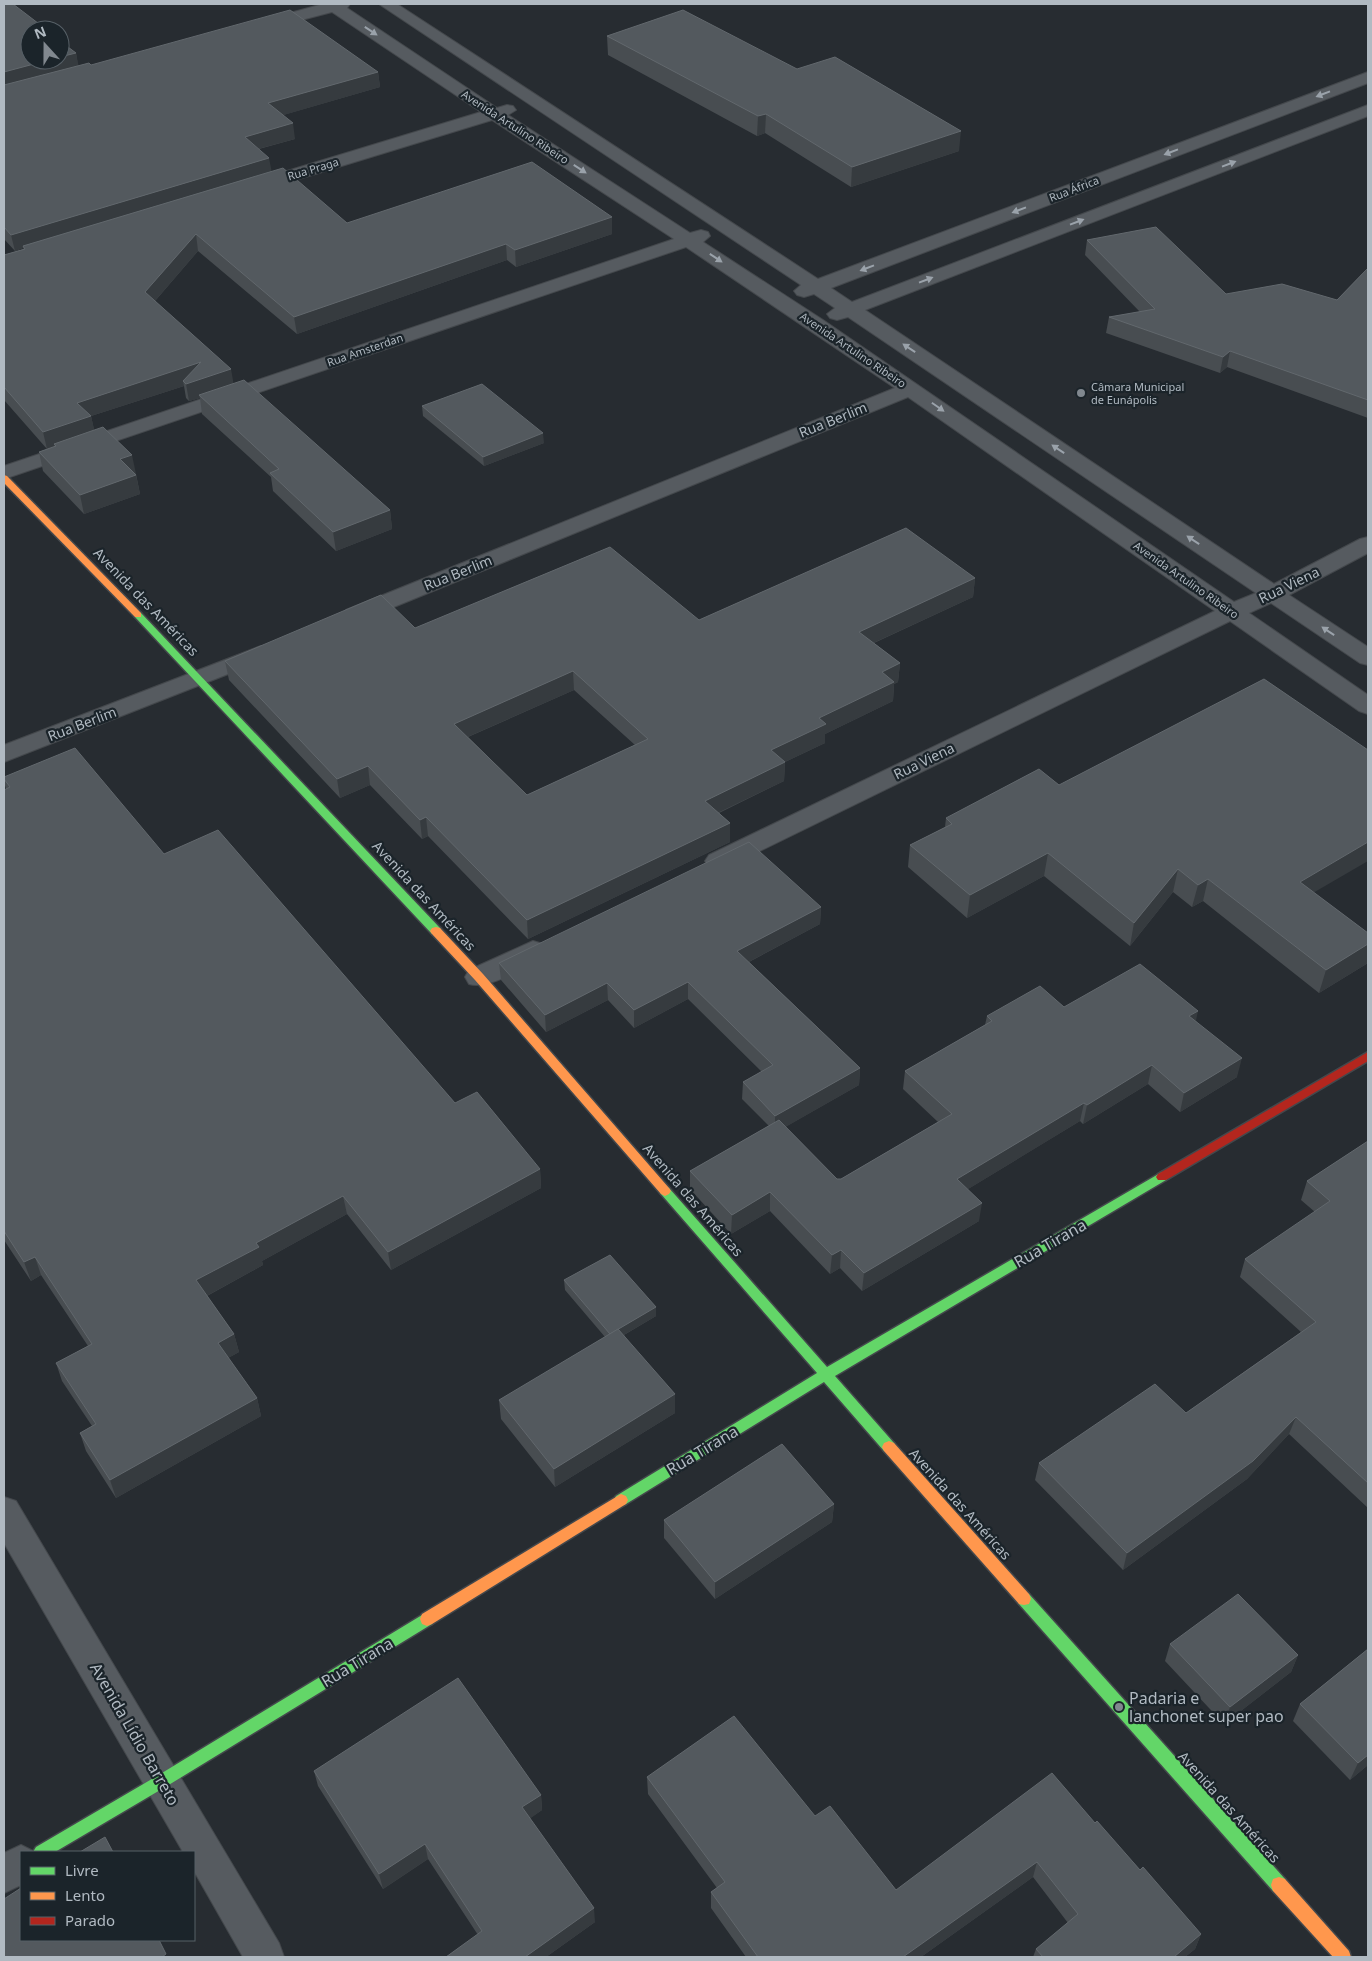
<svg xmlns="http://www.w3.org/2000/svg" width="1372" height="1961" font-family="'Noto Sans',sans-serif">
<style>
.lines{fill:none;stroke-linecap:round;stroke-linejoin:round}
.street-casing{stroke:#44484c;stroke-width:2}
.fast-casing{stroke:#44484c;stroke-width:3}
.slow-casing{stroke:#44484c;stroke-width:3}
.jam-casing{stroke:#44484c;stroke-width:3}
.street{fill:#565b60;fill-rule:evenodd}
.fast{fill:#63d668;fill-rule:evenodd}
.slow{fill:#ff974d;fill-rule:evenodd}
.jam{fill:#b3261e;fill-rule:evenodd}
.wall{fill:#484d51;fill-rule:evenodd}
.shaded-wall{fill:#363b3f}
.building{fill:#53595e;stroke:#62686d;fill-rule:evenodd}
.oneway{fill:#9aa2aa}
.poi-dot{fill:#81888f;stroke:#1b242a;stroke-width:2}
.labels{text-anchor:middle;stroke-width:4.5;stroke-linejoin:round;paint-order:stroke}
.far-street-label{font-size:11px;fill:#b1bac2;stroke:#1b242a}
.far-poi-label{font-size:11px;fill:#b1bac2;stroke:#1b242a;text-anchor:start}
.street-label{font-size:14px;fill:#b1bac2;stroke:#1b242a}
.near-street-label{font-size:16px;fill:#b1bac2;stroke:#1b242a}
.near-poi-label{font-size:16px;fill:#b1bac2;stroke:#1b242a;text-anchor:start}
</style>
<rect width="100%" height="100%" fill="#272c31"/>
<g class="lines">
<!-- street casing -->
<g class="street-casing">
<g id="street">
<path d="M323,4H350L347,8L497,108L507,105L513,106L516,110L508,115L690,233L701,230L708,232L710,236L703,242L823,320L1234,602L1256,593L848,317L837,320L830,318L827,314L835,308L814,294L804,297L797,295L794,291L801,285L379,4H397L818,279L1368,72V83L831,288L852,302L1368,105V116L865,310L1274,584L1360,539L1368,537V553L1289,595L1368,647V665L1360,663L1271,603L1249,613L1368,695V714L1359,711L1230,621L727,867L718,870L709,867L705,861L709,855L1215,611L908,397L362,620L354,622L346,620L342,615L346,610L895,388L686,247L4,479V466L674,239L492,120L263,190H251L248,186L251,182L481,112L332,12L263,30L255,25L257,22Z"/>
<path d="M261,646L269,648L273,653L269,658L4,762V745Z"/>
<path d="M533,941L543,944L547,951L543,958C523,967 490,990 469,984L465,977L469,970Z"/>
<path d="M4,1497L16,1501L279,1943L284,1957H243L194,1871V1852H183L4,1543Z"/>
<path d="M21,1845L35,1852H21V1885L4,1893V1853Z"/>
</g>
</g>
<!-- fast casing -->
<g class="fast-casing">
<g id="fast">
<path d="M138,612L141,613L440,928L442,931L440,934H432L135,617V613Z"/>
<path d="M1162,1172L1166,1174L1168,1177L1166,1180L835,1376L894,1443L896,1447L894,1451L889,1453L884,1451L824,1382L626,1504L621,1506L616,1504L614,1500L616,1496L817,1373L661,1194L659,1191L661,1188L665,1186L669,1188L827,1367Z"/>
<path d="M1024,1593L1029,1594L1285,1879L1287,1885L1285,1891L1279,1893L1273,1891L1019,1604L1017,1599L1019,1594Z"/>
<path d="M427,1612L432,1614L434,1619L432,1624L167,1786L55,1852H33L36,1847L157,1776Z"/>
</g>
</g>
<!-- slow casing -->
<g class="slow-casing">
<g id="slow">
<path d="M4,475L7,476L141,613V617H135L4,483Z"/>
<path d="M436,927L440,928L483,974L669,1188L671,1191L669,1194L665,1196L661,1194L475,980L432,934L430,931L432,928Z"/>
<path d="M889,1441L894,1443L1029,1594L1031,1599L1029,1604L1024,1605L1019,1604L884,1451L882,1447L884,1443Z"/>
<path d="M621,1494L626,1496L628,1500L626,1504L432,1624L427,1626L422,1624L420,1619L422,1614Z"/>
<path d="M1279,1877L1285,1879L1349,1951L1351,1957H1333L1273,1891L1271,1885L1273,1879Z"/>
</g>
</g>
<!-- jam casing -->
<g class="jam-casing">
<path id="jam" d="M1368,1052V1061L1166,1180H1158L1156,1177L1158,1174Z"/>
</g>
<!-- street -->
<use href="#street" class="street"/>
<!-- fast -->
<use href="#fast" class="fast"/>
<!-- slow -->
<use href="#slow" class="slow"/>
<!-- jam -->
<use href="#jam" class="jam"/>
</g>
<!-- wall -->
<g class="wall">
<path d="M4,4L76,53L78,66L91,65L378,72L380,87L283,115L295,139L259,149L271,172L347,223L612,234L516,267L507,260L297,334L198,251L155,301L233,383L390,510L392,529L336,551L273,491L271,477L202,414L200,398L189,401L186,398L184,386L91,416L94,430L136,474L140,494L84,514L43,471L39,452L47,449L4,400V255L24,249L23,248L15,251L4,239Z"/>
<path d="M607,36L797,69L959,151L851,187L765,133L757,136L608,55Z"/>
<path d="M1087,240L1226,294L1337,300L1368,268V418L1227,367L1220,373L1106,333L1109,317L1140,312L1085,255Z"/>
<path d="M422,406L544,443L484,466L423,416Z"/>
<path d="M975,578L973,597L874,643L900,663L898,682L894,684L893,701L825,734V743L785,762L784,781L719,813L730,823V842L528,939L428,836L422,839L370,785L340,798L229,680L225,661L415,628L699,620ZM574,690L635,745L527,795L468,737Z"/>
<path d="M4,777L164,854L455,1103L540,1169L541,1188L391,1270L347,1214L262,1261L263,1265L207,1296L234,1334L239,1352L228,1358L257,1398L261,1416L116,1498L86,1451L80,1433L92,1426L62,1381L56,1363L88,1346L41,1275L31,1281L4,1240V790L6,789L4,782Z"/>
<path d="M946,818L1314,893L1368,933V963L1319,993L1203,901L1192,907L1173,892L1130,946L1044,876L967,918L908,867L910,845L945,827Z"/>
<path d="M821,907L820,924L749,962L860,1068L859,1085L785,1127L837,1179H841L938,1122L903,1089L905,1071L985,1025L987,1016L1064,1007L1196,1021L1237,1077L1180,1112L1148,1084L1083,1124L1080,1121L968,1189L979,1221L862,1291L840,1268L830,1274L770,1211L731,1234L690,1189V1171L769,1126L742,1099L743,1082L762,1072L688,999L634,1028L608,1000L546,1032L501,980L499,963Z"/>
<path d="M1368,1141V1508L1289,1434L1247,1479L1123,1570L1035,1480L1039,1463L1186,1413L1301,1332L1240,1277L1245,1259L1315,1212L1301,1200L1307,1181Z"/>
<path d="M564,1280L656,1316L624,1335L675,1413L555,1487L501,1419L499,1400L605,1337L565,1290Z"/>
<path d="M834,1504L832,1522L715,1599L664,1538V1520Z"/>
<path d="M1170,1644L1298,1655L1291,1672L1224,1724L1165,1661Z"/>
<path d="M1368,1649V1765L1350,1780L1293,1721L1300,1704Z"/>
<path d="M314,1771L541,1795L542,1810L530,1818L595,1922L546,1957H446L478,1935L428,1859L383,1889L318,1786Z"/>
<path d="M647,1777L815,1816L896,1890L1095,1823L1140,1870L1201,1934L1195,1949L1185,1957H1033L1036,1949L1068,1923L1033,1877L921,1957H746L711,1908V1892L717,1888L648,1794Z"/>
</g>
<!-- shaded-wall -->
<g class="shaded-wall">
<path d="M76,53L79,68L4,88V72L49,60H60V57Z"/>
<path d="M378,72L380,87L270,119L268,103Z"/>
<path d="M766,114L765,133L757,136L758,116Z"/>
<path d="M293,123L295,139L247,152L245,137Z"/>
<path d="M961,131L959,151L851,187L852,167Z"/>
<path d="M269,158L272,173L23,246V248L15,251L11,235Z"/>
<path d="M612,217V234L516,267L515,250Z"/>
<path d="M196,234L198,251L148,309L145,292Z"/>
<path d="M506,244L507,260L297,334L294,317Z"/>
<path d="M1230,351L1227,367L1220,373L1223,357Z"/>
<path d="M201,362L231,369L234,386L199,395L200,398L189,401L186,384L183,381L184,386L91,416L95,433L54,444L55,447L47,449L43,432L77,403Z"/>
<path d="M543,433L544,443L484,466L483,457Z"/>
<path d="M132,455L136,474L120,459Z"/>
<path d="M136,475L140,494L84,514L80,495Z"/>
<path d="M390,510L392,529L336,551L333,532Z"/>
<path d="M975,578L973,597L858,650L859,632Z"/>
<path d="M900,663L898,682L894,684L893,701L825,734V743L770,769L771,750L819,718L882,672Z"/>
<path d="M573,671L574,690L456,742L454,724Z"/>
<path d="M785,762L784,781L705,819V801Z"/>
<path d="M368,766L370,785L340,798L337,779Z"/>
<path d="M426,817L428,836L422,839L420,820Z"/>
<path d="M730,823V842L528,939L527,920Z"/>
<path d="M1368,842V861L1294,904L1300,882Z"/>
<path d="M1048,853L1044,876L967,918L970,895Z"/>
<path d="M1178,869L1173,892L1130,946L1134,923Z"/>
<path d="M1208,879L1203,901L1192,907L1198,885Z"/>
<path d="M821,907L820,924L737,968V951Z"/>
<path d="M1368,944V963L1319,993L1326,970Z"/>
<path d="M688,982V999L634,1028V1010Z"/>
<path d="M607,983L608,1000L546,1032L545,1015Z"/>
<path d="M1198,1011L1194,1030L1189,1016Z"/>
<path d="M1242,1058L1237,1077L1180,1112L1184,1093Z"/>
<path d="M1152,1065L1148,1084L1083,1124L1087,1105Z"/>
<path d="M860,1068L859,1085L775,1133V1116Z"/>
<path d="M1084,1103L1080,1121L955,1197L957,1179Z"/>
<path d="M540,1169L541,1188L391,1270L388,1252Z"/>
<path d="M770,1192V1211L731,1234L732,1215Z"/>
<path d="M343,1196L347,1214L262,1261L263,1265L201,1299L196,1280L256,1243Z"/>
<path d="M982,1203L979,1221L862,1291L864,1273Z"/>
<path d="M841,1250L840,1268L830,1274L832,1255Z"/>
<path d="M35,1257L41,1275L31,1281L24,1262Z"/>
<path d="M656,1307V1316L610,1343V1334Z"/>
<path d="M234,1334L239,1352L223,1361L218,1343Z"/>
<path d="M675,1394V1413L555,1487L554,1469Z"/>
<path d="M257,1398L261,1416L116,1498L110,1480Z"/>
<path d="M1296,1417L1289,1434L1247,1479L1123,1570L1127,1553Z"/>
<path d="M834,1504L832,1522L715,1599V1582Z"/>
<path d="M1298,1655L1291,1672L1224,1724L1230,1707Z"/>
<path d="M1368,1755V1765L1350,1780L1358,1763Z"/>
<path d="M541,1795L542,1810L524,1823L522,1807Z"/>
<path d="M425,1844L428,1859L383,1889L379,1874Z"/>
<path d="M1037,1862L1033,1877L921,1957H903Z"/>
<path d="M594,1908L595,1922L546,1957H525Z"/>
<path d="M1201,1934L1195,1949L1185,1957H1174Z"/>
</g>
<!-- building -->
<g class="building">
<path d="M4,4H13L47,30H30V60H49L4,72Z"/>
<path d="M290,10L378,72L268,103L293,123L245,137L269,158L11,235L4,227V85L89,63L91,65Z"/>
<path d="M683,10L797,69L835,57L961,131L852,167L766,114L758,116L607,36Z"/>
<path d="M60,41L76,53L60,57Z"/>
<path d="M532,162L612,217L515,250L506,244L294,317L196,234L145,292L231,369L186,384L183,381L201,362L77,403L91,416L43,432L4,387V255L25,249L23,246L283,168L347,223Z"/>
<path d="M1156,227L1226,294L1282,284L1337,300L1368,268V400L1230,351L1223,357L1109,317L1155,309L1087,240Z"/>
<path d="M244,380L390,510L333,532L270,473L279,469L199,395Z"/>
<path d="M482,384L543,433L483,457L422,406Z"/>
<path d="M103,427L132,455L120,459L136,475L80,495L39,452L56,446L54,444Z"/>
<path d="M906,528L975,578L859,632L900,663L882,672L894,682L819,718L826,724L771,750L785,762L705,801L730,823L527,920L426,817L420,820L368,766L337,779L225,661L381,595L415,628L610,547L699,620ZM573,671L648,739L527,795L454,724Z"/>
<path d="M1264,679L1368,750V842L1300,882L1368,933V944L1326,970L1208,879L1198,885L1178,869L1134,923L1048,853L970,895L910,845L952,824L946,818L1039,769L1059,785Z"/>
<path d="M75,748L164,854L218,830L455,1103L477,1092L540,1169L388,1252L343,1196L256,1243L259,1247L196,1280L234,1334L218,1343L257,1398L110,1480L80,1433L96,1424L56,1363L92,1344L35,1257L24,1262L4,1231V790L10,787L4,779V777Z"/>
<path d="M749,842L821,907L737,951L860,1068L775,1116L743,1082L773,1065L688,982L634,1010L607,983L545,1015L499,963Z"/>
<path d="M1140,964L1198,1011L1189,1016L1242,1058L1184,1093L1152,1065L1087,1105L1084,1103L957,1179L982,1203L864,1273L841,1250L832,1255L770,1192L732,1215L690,1171L779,1120L837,1179H841L952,1114L905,1071L992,1021L987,1016L1040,986L1064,1007Z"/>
<path d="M1368,1141V1483L1296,1417L1253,1461L1127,1553L1039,1463L1155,1384L1186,1413L1316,1322L1245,1259L1330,1201L1307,1181Z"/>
<path d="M610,1255L656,1307L610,1334L564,1280Z"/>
<path d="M618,1329L675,1394L554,1469L499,1400Z"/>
<path d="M782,1444L834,1504L715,1582L664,1520Z"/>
<path d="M1238,1594L1298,1655L1230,1707L1170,1644Z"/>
<path d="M1368,1649V1755L1358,1763L1300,1704Z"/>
<path d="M458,1678L541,1795L522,1807L594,1908L525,1957H446L482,1931L425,1844L379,1874L314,1771Z"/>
<path d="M734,1716L815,1816L830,1806L896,1890L1052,1773L1095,1823L1097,1821L1140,1870L1143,1867L1201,1934L1174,1957H1043L1036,1949L1078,1914L1037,1862L903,1957H758L711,1892L725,1882L647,1777Z"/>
<path d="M105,1837L113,1852H80Z"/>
<path d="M21,1888V1940H159L166,1954L162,1957H4V1899Z"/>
</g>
<!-- one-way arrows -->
<defs><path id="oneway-solid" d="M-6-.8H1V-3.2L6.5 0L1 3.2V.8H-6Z" transform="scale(1.25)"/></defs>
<g class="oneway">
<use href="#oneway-solid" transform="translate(371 31) rotate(34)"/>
<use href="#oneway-solid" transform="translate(1323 94) rotate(159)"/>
<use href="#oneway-solid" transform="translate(1171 152) rotate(159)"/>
<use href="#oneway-solid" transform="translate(1229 164) rotate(-21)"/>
<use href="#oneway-solid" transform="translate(580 169) rotate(33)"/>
<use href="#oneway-solid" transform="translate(1019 210) rotate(159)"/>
<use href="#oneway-solid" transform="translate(1077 222) rotate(-21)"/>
<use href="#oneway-solid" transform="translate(716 258) rotate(34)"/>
<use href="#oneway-solid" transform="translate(867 268) rotate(159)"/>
<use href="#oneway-solid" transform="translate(926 280) rotate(-21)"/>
<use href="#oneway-solid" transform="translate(909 348) rotate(-146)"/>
<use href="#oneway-solid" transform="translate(938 407) rotate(35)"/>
<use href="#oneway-solid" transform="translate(1058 449) rotate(-146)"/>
<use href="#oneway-solid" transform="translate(1193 540) rotate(-146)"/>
<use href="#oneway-solid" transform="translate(1328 631) rotate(-146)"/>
</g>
<!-- markers -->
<g class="poi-dot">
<circle cx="1081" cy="393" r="5"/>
<circle cx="1119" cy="1707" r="5"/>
</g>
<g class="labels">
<!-- far-street labels -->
<g class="far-street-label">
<text transform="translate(515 127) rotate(33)" y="4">Avenida Artulino Ribeiro</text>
<text transform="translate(313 169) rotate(-17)" y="4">Rua Praga</text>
<text transform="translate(1074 189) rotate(-21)" y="4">Rua África</text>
<text transform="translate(365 350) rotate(-19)" y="4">Rua Amsterdan</text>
<text transform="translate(853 350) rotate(34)" y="4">Avenida Artulino Ribeiro</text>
<text transform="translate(1186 580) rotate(35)" y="4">Avenida Artulino Ribeiro</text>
</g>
<!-- far-poi labels -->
<g class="far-poi-label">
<text x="1091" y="391">Câmara Municipal<tspan x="1091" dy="13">de Eunápolis</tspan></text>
</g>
<!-- street labels -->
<g class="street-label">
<text transform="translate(833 420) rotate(-22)" y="5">Rua Berlim</text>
<text transform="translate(458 573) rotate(-22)" y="5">Rua Berlim</text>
<text transform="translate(1289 585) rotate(-26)" y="5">Rua Viena</text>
<text transform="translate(146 602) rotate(46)" y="5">Avenida das Américas</text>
<text transform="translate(82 724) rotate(-21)" y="5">Rua Berlim</text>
<text transform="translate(924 761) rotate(-26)" y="5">Rua Viena</text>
<text transform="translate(424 896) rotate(47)" y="5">Avenida das Américas</text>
<text transform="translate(693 1200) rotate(49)" y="5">Avenida das Américas</text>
<text transform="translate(960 1504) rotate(48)" y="5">Avenida das Américas</text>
<text transform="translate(1229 1807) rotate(48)" y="5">Avenida das Américas</text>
</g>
<!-- near-street labels -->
<g class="near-street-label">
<text transform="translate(1050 1243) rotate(-30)" y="6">Rua Tirana</text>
<text transform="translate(702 1450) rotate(-31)" y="6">Rua Tirana</text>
<text transform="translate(357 1662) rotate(-31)" y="6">Rua Tirana</text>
<text transform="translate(135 1734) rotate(60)" y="6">Avenida Lídio Barreto</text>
</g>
<!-- near-poi labels -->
<g class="near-poi-label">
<text x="1129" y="1704">Padaria e<tspan x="1129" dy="18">lanchonet super pao</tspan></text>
</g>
</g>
<!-- border -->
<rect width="1372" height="1961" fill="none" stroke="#b1bac2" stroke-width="10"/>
<!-- legend -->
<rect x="20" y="1851" width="175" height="90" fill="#1b242a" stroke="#576067"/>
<rect x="30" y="1867" width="25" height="8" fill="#63d668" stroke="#576067"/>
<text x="65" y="1876" font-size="15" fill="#b1bac2">Livre</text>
<rect x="30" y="1892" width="25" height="8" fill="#ff974d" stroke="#576067"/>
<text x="65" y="1901" font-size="15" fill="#b1bac2">Lento</text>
<rect x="30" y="1917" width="25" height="8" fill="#b3261e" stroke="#576067"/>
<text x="65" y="1926" font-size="15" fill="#b1bac2">Parado</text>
<!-- north arrow -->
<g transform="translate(45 45) rotate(339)"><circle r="24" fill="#1b242a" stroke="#576067"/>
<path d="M0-4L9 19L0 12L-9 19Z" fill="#81888f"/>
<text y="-8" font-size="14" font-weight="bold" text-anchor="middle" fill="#b1bac2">N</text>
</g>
</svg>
